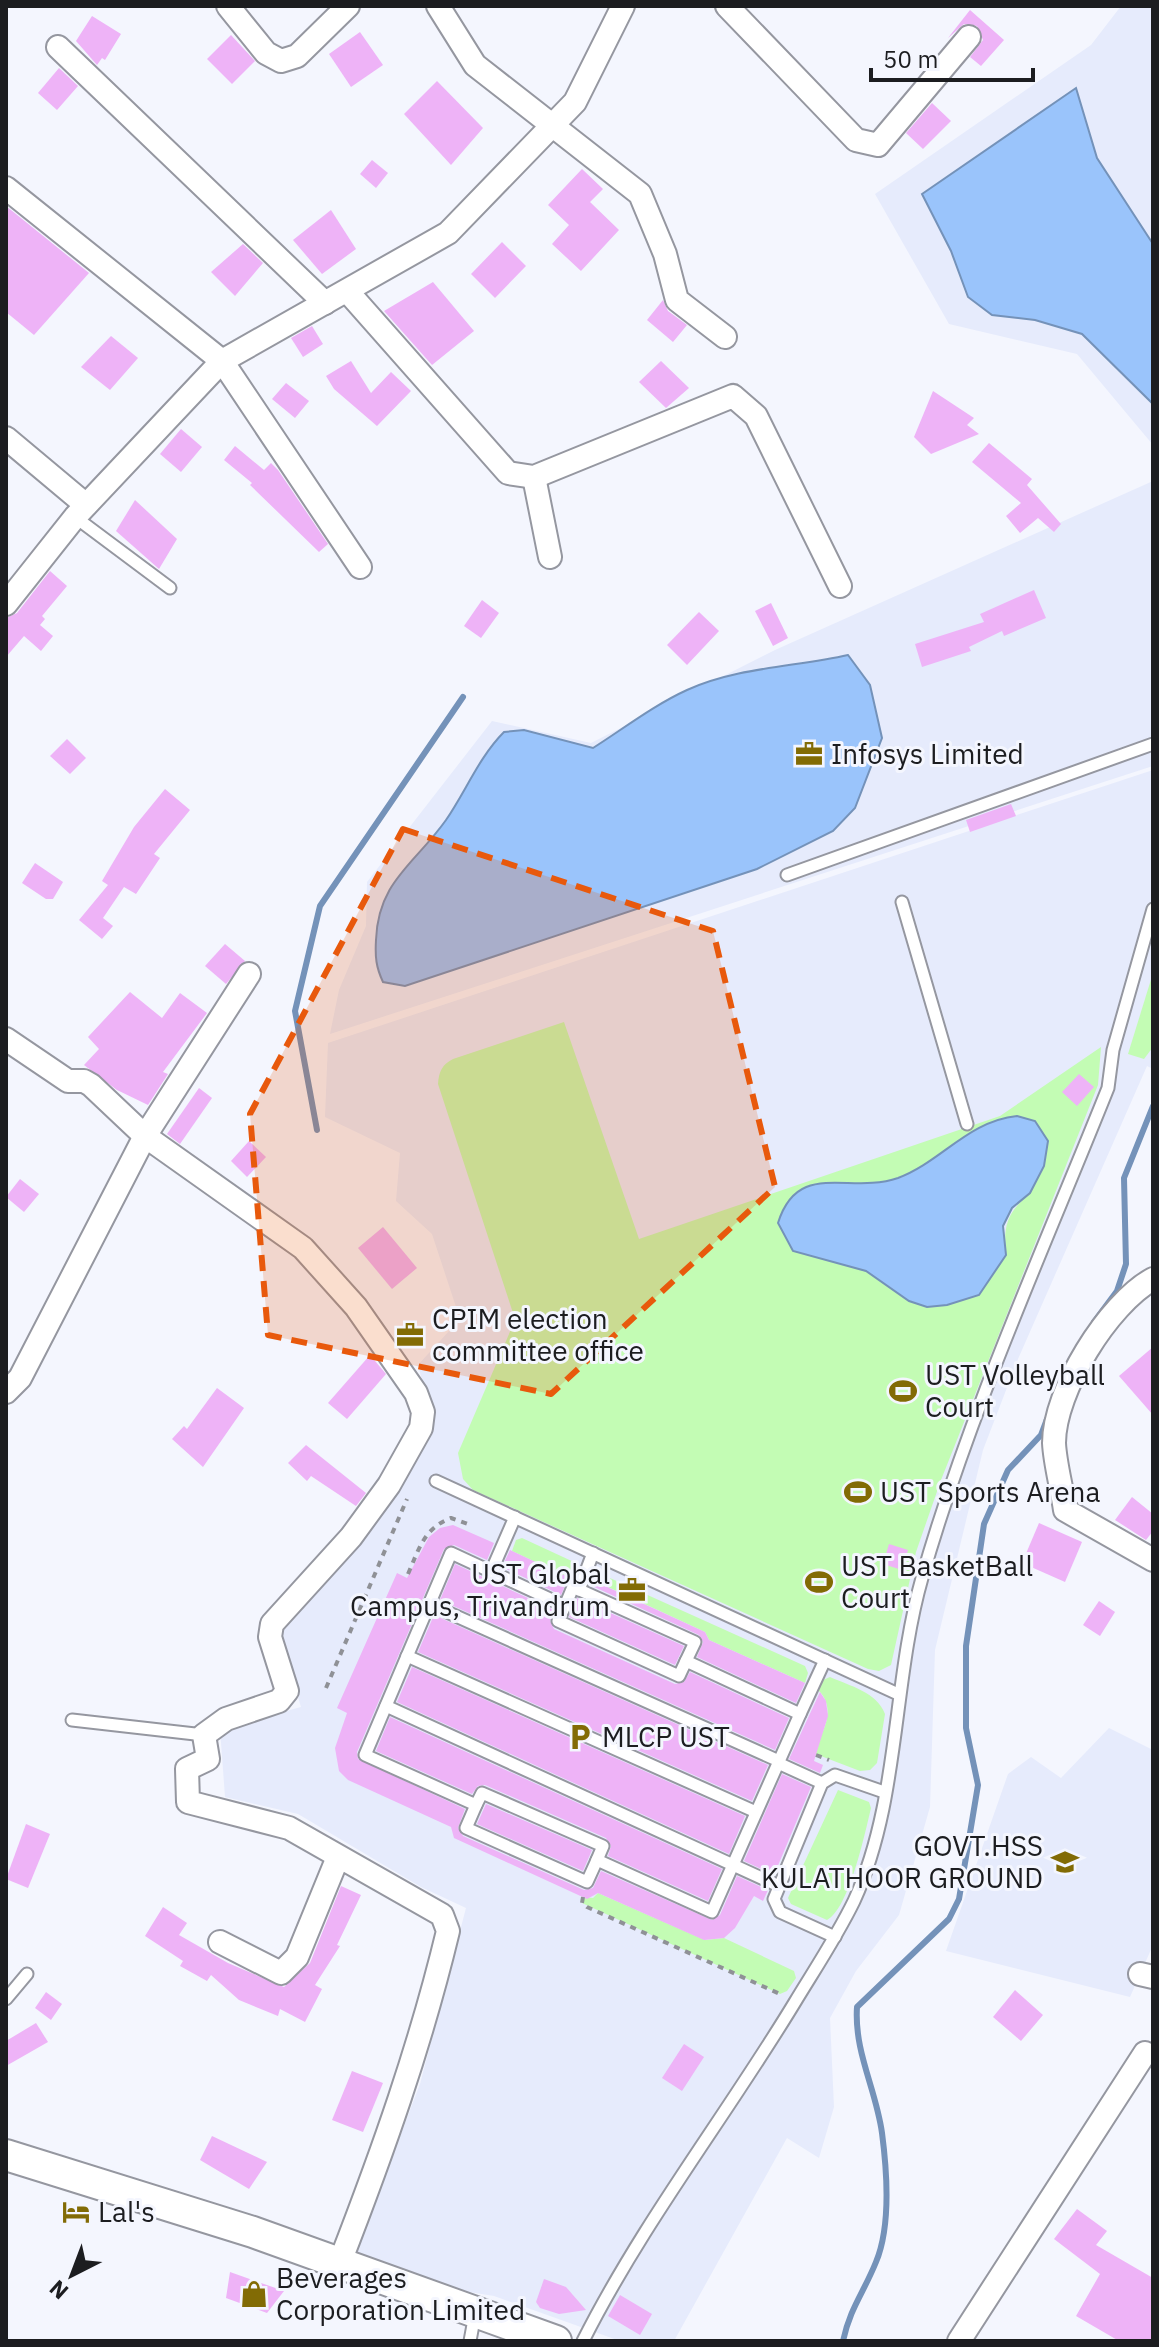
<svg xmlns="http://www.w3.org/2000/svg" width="1159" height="2347" font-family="'IBM Plex Sans',sans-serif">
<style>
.built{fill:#e6ebfc}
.green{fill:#c3fcb4;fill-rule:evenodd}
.water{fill:#9ac4fb;stroke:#7492b9;stroke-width:2}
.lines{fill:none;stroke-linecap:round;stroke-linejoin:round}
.stream{stroke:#7492b9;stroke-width:6}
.building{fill:#eeb3f7}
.service-casing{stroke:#9597a0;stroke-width:15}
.minor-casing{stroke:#9597a0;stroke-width:26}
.secondary-casing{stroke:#9597a0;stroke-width:34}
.path{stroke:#8f9196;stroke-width:4;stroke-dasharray:6 6;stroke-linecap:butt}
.service{stroke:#fff;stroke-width:11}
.minor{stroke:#fff;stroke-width:22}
.secondary{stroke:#fff;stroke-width:30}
.marked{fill:#e8590c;fill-opacity:0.2;stroke:#e8590c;stroke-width:6;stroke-dasharray:16 10;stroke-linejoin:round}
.labels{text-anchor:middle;stroke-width:6;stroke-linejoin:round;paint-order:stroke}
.poi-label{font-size:28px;fill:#1c1d20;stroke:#f4f6fe;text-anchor:start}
</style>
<rect width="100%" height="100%" fill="#f4f6fe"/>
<!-- built -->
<g class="built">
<path d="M1121,6H1153V445L1077,354L949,324L875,194L1091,45Z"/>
<path d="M1153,481V766L330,1034L339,990L366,926L367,882L492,721L591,743L775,650Z"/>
<path d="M1153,770V1069L1147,1066L1018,1359L983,1450L935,1650L930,1807L899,1915L856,1971L830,2018L834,2107L819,2158L787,2138L674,2341H620L494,2296L450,2289L354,2256L420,2084L466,1908L421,1887L298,1814L225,1797L220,1729L301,1707L278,1633L432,1418L418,1365L460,1319L432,1234L396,1201L400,1153L325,1117L328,1043Z"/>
<path d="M1109,1728L1153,1750V1945L1130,1997L946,1951L1008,1774L1031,1757L1061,1778Z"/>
</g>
<!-- green -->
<g class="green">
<path d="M1153,973V1047L1144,1059L1128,1054Z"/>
<path d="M564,1022L639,1239L1000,1116L1101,1047L1098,1085L941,1480L916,1552L891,1665L879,1671L868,1669L473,1490L463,1479L458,1453L512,1327L513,1313L438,1084C439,1071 442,1065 453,1059ZM1017,1116L1030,1193C1007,1213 1003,1225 1006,1255L909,1301L866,1271L793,1250L817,1184C842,1184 873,1186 897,1178C941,1164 966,1121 1017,1116Z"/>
<path d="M522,1538L576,1563L575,1572L563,1575L512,1551L516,1540Z"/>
<path d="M601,1574L805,1666L808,1673L805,1683L709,1640L705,1632L595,1581Z"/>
<path d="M830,1677C850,1686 877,1692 885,1714L877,1763L870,1770L860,1771L813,1753C822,1733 838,1709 818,1690L823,1680Z"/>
<path d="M838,1790L869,1802L871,1808C865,1833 849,1909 827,1920L791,1904L788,1898Z"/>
<path d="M598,1893L705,1940L724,1938L794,1971L796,1978L787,1991L780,1994L582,1903L583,1897L593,1898Z"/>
</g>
<!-- water -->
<g class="water">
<path d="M1076,88L1097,158L1153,244V404L1082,334L1035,320L992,315L968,297L951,251L922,194Z"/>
<path d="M848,655L870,685L882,738L855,808L833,831L757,869L405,986L383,982C376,967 375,957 376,940C378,881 415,864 446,820C466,791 479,757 504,732L524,730L593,748C623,729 654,705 687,690C738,667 795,667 848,655Z"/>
<path d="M1017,1116L1035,1121L1048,1141L1044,1166L1030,1193L1012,1208L1003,1226L1006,1255L979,1295L947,1305L927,1307L909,1301L866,1271L793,1251L778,1223C798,1159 849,1195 898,1178C941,1162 968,1121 1017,1116Z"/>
</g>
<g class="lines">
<!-- stream -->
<g class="stream">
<path d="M317,1130L295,1011L320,906L463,697"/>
<path d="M1094,1322L1117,1291L1126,1264L1124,1178L1153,1106"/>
<path d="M843,2341C850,2308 864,2292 876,2262C891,2226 887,2171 882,2133C876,2089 854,2052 857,2007L949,1919L959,1899L978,1785L966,1728V1646L984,1524L1008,1470L1041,1435L1047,1419"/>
</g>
</g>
<!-- building -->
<g class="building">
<path d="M970,10L1004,40L981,66L970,57L983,40L977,26L964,24L948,38Z"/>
<path d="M92,16L121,34L105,60L102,58L97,65L76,41Z"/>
<path d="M360,32L383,65L351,87L329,54Z"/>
<path d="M231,35L255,61L232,84L207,59Z"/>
<path d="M59,68L78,86L57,110L38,93Z"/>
<path d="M437,81L483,128L451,165L404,114Z"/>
<path d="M932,103L951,121L923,149L906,133Z"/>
<path d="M372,160L388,173L376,188L360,174Z"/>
<path d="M582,169L603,189L590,202L619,230L581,271L552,244L569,225L548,205Z"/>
<path d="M6,206L89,273L34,335L6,312Z"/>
<path d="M331,210L356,249L322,274L293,240Z"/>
<path d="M502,242L526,266L495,298L471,274Z"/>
<path d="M243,244L263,263L235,296L211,272Z"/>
<path d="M433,282L474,331L432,365L384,311Z"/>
<path d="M663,300L668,311L687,325L673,342L647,320Z"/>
<path d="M312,326L323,344L303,357L291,338Z"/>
<path d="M111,336L138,358L110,390L81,367Z"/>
<path d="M351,361L371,393L391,372L411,391L377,426L334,389L326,376Z"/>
<path d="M661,361L689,388L666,408L639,382Z"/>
<path d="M286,383L309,401L295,418L272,399Z"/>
<path d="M933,391L974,418L967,425L979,434L931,454L914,437Z"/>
<path d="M181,429L202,447L181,472L160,454Z"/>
<path d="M989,443L1032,479L1027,485L1061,524L1054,532L1038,518L1020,533L1006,516L1021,503L972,462Z"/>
<path d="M235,446L264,470L271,463L278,470L328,544L319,552L250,485L252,483L224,460Z"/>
<path d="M135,500L177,539L159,569L116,531Z"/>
<path d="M50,571L67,586L42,616L45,619L40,625L53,636L41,651L24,636L6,657V618L17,613Z"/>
<path d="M1034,590L1046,618L1004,636L1002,631L969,647L971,651L922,667L915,644L984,622L980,614Z"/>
<path d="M482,600L499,613L481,638L464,626Z"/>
<path d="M771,603L788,638L773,646L755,611Z"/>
<path d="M699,612L719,631L687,665L667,645Z"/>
<path d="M67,739L86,758L70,774L50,756Z"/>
<path d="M165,789L190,810L154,854L160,858L136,894L124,887L103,918L113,926L102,939L79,920L108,885L102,881L134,827Z"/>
<path d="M1011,804L1016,816L970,832L966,820Z"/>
<path d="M35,863L63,882L53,899H46L22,883Z"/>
<path d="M225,944L245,961L226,984L205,966Z"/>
<path d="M130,992L162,1018L180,993L207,1013L163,1072L168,1074L148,1105L117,1090L84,1065L99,1049L88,1037Z"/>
<path d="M1079,1074L1094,1087L1077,1106L1062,1092Z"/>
<path d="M199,1088L212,1098L180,1144L167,1134Z"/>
<path d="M249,1141L266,1157L247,1177L231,1161Z"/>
<path d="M20,1179L39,1194L24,1212L6,1197Z"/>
<path d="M383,1227L417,1268L392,1289L358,1248Z"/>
<path d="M1153,1347V1415L1119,1376Z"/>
<path d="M370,1355L386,1374L347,1419L328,1403Z"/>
<path d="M217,1388L244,1408L203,1467L172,1439L184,1426L187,1429Z"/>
<path d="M306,1445L366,1493L356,1506L311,1476L307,1481L288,1463Z"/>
<path d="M1132,1497L1153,1514V1531L1146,1540L1115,1520Z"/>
<path d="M1039,1523L1082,1542L1065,1582L1022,1563Z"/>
<path d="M453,1525L494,1543L487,1560L454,1545L444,1549L357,1752L358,1759L465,1809L458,1828L463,1836L584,1890L593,1888L601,1871L712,1920L720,1915L737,1876L768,1890L763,1901L754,1896L735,1928L724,1938L704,1940L598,1893L587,1899L454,1838L451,1827L348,1780L339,1771L335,1748L347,1713L337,1708L397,1573L407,1578L429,1537L440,1528Z"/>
<path d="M889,1544L908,1550L902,1570L883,1564Z"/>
<path d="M510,1550L563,1575L574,1571L577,1572L574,1579L567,1581L561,1595L502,1567Z"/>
<path d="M455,1564L554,1610L550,1621L554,1629L675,1684L684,1682L690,1672L789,1718L775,1750L440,1600Z"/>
<path d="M592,1580L705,1632L709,1640L805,1683L796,1703L697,1657L703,1642L699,1635L590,1585Z"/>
<path d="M577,1598L684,1646L675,1665L569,1617Z"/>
<path d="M1099,1601L1115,1612L1100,1636L1083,1625Z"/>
<path d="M434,1615L768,1765L752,1801L418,1652Z"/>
<path d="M412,1667L745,1816L729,1854L397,1702Z"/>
<path d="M820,1692L826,1701L828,1716L814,1761L823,1765L820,1773L789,1759Z"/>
<path d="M390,1717L722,1869L708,1901L608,1856L611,1846L606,1838L485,1785L478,1786L472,1794L376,1751Z"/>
<path d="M782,1774L811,1787L774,1875L744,1861Z"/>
<path d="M486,1804L592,1850L583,1871L477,1824Z"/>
<path d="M26,1824L50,1834L28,1888L6,1879Z"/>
<path d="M341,1886L361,1895L337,1945L340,1946L315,1985L322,1989L305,2022L280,2009L278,2016L239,2000L211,1975L207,1981L180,1966L183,1961L145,1936L163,1907L187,1923L179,1935L228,1963L284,1987L310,1963Z"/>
<path d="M1015,1990L1043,2015L1021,2041L993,2017Z"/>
<path d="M46,1992L62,2004L51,2020L35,2008Z"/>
<path d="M36,2023L48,2042L6,2066V2041Z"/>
<path d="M684,2044L704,2057L682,2091L662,2078Z"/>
<path d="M352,2071L383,2083L363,2132L332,2120Z"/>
<path d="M212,2136L267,2162L249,2189L200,2160Z"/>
<path d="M1077,2209L1107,2231L1096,2245L1153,2278V2341H1119L1076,2316L1100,2274L1054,2239Z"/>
<path d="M230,2272L284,2291L267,2313L226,2298Z"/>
<path d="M544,2279L566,2287L586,2310L559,2314L540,2308L536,2302Z"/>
<path d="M620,2295L652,2314L640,2335L608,2316Z"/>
</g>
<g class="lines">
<!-- service casing -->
<g class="service-casing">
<g id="service">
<path d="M75,517L170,588"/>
<path d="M787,875L1153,744"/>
<path d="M902,902L967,1124"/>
<path d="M436,1481L898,1694"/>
<path d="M451,1553L565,1606L558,1621L679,1676L686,1661L800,1714L712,1912L597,1860L603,1846L482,1793L476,1805L365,1755Z"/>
<path d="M491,1572L515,1517"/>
<path d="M579,1590L593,1553"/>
<path d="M429,1604L779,1761"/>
<path d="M565,1606L573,1587L695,1642L686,1661"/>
<path d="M407,1656L756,1812"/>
<path d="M386,1706L779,1886"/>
<path d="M800,1714L825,1660"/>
<path d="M72,1720L204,1735"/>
<path d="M778,1763L822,1783"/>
<path d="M476,1805L466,1828L587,1882L597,1860"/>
<path d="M835,1937L780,1912L774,1899L822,1783L835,1775L884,1792"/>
<path d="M6,1999L27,1974"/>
<path d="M470,2341L475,2314"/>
<path d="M583,2341C643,2222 726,2116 795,2002C815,1969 837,1936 854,1901C900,1801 892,1683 922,1578C969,1413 1044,1248 1108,1088L1113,1050L1153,909"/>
</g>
</g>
<!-- minor casing -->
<g class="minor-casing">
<g id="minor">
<path d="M228,6L266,53L281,61L297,56L348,6"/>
<path d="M438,6L475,65L640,194L665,254L677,300L725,337"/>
<path d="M727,6L856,140L878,145L969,37"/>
<path d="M58,47L325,303"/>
<path d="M6,188L222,361L360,567"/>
<path d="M348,292L508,473L534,477L733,396L756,416L840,586"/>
<path d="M6,438L86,505"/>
<path d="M534,477L550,557"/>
<path d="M6,604L75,517L222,361L448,233L575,102L623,6"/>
<path d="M6,1039L68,1081H84L91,1085L145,1136L303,1248L356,1307L416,1393L423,1412L421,1428L389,1485L351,1537L272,1624L270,1637L287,1691L279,1701L226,1719L204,1735L208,1759L187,1769L188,1802L289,1828L442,1915L448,1931C420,2047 383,2151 340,2262"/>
<path d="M1153,1279C1108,1304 1054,1391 1054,1443C1055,1464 1062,1488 1065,1510L1153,1560"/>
<path d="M6,1392L20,1378L145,1136L249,974"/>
<path d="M220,1942L281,1973L297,1957L338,1857"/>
<path d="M1140,1974L1153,1977"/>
<path d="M959,2341L1145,2053"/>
</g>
</g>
<!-- secondary casing -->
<g class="secondary-casing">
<path id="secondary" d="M6,2155L253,2232L556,2341"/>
</g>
<!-- path -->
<g class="path">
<path d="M408,1574C419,1549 424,1528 451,1518L468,1524"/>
<path d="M326,1688L407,1499"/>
<path d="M816,1755L829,1760"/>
<path d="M583,1897L582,1903L587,1907L780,1994"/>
</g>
<!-- service -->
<use href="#service" class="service"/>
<!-- minor -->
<use href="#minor" class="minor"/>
<!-- secondary -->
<use href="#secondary" class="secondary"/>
</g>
<!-- marked area -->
<path class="marked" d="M403,829L713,931L775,1187L551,1394L268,1335L250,1114Z"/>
<!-- icons -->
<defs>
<g id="office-bare" transform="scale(2.16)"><path d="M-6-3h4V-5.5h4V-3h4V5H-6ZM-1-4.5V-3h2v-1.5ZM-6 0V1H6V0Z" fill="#826b05" stroke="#f4f6fe" stroke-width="2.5" paint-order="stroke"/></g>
<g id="stadium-bare" transform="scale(2.16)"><path d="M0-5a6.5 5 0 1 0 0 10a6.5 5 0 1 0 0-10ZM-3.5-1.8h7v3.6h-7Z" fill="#826b05" stroke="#f4f6fe" stroke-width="2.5" paint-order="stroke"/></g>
<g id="parking-bare" transform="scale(2.16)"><path d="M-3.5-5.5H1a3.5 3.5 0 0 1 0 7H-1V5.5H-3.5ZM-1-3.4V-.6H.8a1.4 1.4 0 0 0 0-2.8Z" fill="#826b05" stroke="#f4f6fe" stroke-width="2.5" paint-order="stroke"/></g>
<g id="school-bare" transform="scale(2.16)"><path d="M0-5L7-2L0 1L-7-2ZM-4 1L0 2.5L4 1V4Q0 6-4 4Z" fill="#826b05" stroke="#f4f6fe" stroke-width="2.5" paint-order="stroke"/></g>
<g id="hotel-bare" transform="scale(2.16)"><path d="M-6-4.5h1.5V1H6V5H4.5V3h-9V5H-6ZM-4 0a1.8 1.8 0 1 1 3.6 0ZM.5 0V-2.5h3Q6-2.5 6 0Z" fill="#826b05" stroke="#f4f6fe" stroke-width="2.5" paint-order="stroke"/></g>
<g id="shop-bare" transform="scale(2.16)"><path d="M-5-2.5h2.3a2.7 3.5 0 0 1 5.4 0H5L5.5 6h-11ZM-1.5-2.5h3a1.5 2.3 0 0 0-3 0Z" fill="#826b05" stroke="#f4f6fe" stroke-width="2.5" paint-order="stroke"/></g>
</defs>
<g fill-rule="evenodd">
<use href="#office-bare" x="809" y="754"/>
<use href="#office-bare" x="410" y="1335"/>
<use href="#stadium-bare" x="903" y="1391"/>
<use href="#stadium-bare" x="858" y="1492"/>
<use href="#stadium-bare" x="819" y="1582"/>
<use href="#office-bare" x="632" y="1590"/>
<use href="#parking-bare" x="580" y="1737"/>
<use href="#school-bare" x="1065" y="1862"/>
<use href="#hotel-bare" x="76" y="2212"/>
<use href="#shop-bare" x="254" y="2294"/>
</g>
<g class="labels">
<!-- poi labels -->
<g class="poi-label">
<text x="831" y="764">Infosys Limited</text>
<text x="432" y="1329">CPIM election<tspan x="432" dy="32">committee office</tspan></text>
<text x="925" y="1385">UST Volleyball<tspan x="925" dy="32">Court</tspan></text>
<text x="880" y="1502">UST Sports Arena</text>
<text x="841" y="1576">UST BasketBall<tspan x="841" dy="32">Court</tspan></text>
<text x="610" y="1584" text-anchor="end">UST Global<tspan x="610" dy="32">Campus, Trivandrum</tspan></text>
<text x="602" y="1747">MLCP UST</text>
<text x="1043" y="1856" text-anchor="end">GOVT.HSS<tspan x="1043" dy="32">KULATHOOR GROUND</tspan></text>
<text x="98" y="2222">Lal's</text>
<text x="276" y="2288">Beverages<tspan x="276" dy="32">Corporation Limited</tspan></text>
</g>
</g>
<!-- border -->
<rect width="1159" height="2347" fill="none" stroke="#1c1d20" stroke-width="16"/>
<!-- north arrow -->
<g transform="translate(72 2275) rotate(222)" stroke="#f4f6fe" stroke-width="6" paint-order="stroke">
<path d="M0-6L14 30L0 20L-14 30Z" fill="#1c1d20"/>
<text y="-12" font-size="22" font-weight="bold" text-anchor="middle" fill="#1c1d20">N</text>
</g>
<!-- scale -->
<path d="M871 68v12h162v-12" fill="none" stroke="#1c1d20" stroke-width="4"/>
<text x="883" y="68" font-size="24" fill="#1c1d20" stroke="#f4f6fe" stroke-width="6" paint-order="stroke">50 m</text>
</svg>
